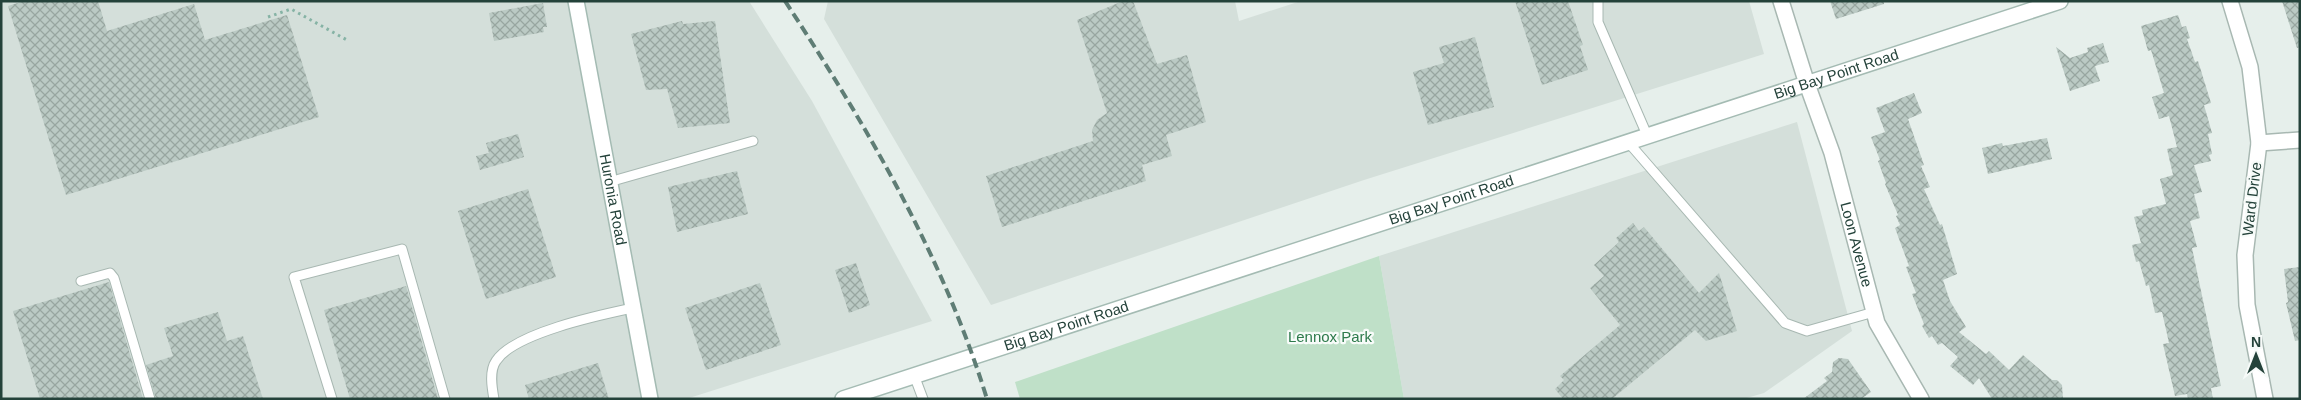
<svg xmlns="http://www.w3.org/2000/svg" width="2301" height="400" font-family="Arial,sans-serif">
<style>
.built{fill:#d4dfda}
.park{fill:#bfe0c8}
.building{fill:url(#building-cross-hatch)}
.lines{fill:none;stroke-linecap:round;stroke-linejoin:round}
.lane-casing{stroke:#a8b8b2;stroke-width:11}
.street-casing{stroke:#a8b8b2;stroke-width:18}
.secondary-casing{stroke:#a4bbb3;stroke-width:18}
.path{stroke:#86b3a5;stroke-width:3;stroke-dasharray:2.5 4;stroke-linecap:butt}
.lane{stroke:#fff;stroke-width:9}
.street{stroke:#fff;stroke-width:15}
.secondary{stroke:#fff;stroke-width:15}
.rail{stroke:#5f7d75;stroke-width:4;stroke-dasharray:10 5;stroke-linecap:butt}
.labels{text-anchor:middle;stroke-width:4.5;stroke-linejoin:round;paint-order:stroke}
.street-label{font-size:15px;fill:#24423a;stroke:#f7fbf9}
.park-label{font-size:15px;fill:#2d7a4b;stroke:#f7fbf9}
</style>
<defs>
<pattern id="building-cross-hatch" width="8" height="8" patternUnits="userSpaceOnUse" patternTransform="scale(1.25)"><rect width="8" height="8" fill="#bbcac4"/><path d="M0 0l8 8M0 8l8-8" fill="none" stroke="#98a6a0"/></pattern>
</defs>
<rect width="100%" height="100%" fill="#e6efeb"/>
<!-- built -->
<g class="built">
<path d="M1,1H749L812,101L932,321L686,399H1Z"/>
<path d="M828,1H1235L1239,21L1301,1H1749L1764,54L1364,180L991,305L824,19Z"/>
<path d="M1797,122L1852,331L1764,393L1743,399H1404L1379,256Z"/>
</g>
<!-- park -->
<path class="park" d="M1379,256L1404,399H1020L1015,382Z"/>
<!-- building -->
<g class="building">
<path d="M24,1H98L107,31L194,4L205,40L287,15L319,117L66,195L8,6Z"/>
<path d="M1123,1H1133L1157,64L1187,55L1206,122L1166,135L1172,156L1142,165L1146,181L1002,227L986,176L1093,141L1092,130L1097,120L1107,113L1077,20Z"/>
<path d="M1515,1H1568L1583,45L1580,46L1588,70L1542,85Z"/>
<path d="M1830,1H1884V4L1836,19Z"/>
<path d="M2282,1H2300V47L2297,48Z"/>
<path d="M543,3L547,27H543L544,32L494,41L489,13Z"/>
<path d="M2178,15L2182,27L2186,26L2190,38L2187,39L2195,62L2198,61L2211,103L2204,105L2212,133L2208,134L2212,154L2209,155L2211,161L2194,165L2202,192L2194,194L2200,218L2190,221L2197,247L2192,248L2221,386L2211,388L2213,399H2188L2187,394L2175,396L2163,344L2169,343L2162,312L2155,313L2149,285L2146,286L2139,261L2136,262L2132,245L2141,243L2134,217L2143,215L2142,210L2166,204L2160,179L2173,175L2167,149L2177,147L2169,116L2159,119L2152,97L2164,93L2151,50L2148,51L2141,26Z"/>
<path d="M682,21L683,24L715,21L730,123L678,128L667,89L646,90L631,34Z"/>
<path d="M1475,37L1494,107L1428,125L1413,72L1444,63L1439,47Z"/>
<path d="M2103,43L2109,62L2095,66L2100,81L2070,91L2056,47L2070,58L2088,52L2087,48Z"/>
<path d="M1914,93L1922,113L1908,119L1924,165L1921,166L1930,187L1924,189L1940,225L1942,224L1957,274L1943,280L1950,301L1966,327L1959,332L1986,354L1989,351L2009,370L2023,355L2052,380H2057L2062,385L2063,399H1992L1979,378L1973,385L1950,366L1958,357L1942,343L1938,345L1932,336L1929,338L1922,326L1924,324L1912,294L1916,293L1906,267L1909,266L1895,228L1900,225L1896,216L1898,215L1885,184L1886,183L1878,161L1880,160L1871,137L1885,132L1876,108Z"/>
<path d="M518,134L524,157L480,170L476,156L489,153L486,143Z"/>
<path d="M2047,138L2052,159L1988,174L1982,148L2002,143L2003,146Z"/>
<path d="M737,171L748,214L677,232L668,187Z"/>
<path d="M528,189L556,277L486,299L458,211Z"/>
<path d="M1633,223L1639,231L1644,227L1699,293L1719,273L1737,331L1706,341L1695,330L1612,399H1563L1555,389L1564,380L1560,376L1620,325L1590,288L1604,276L1594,265L1619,242L1616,238Z"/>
<path d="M856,263L870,305L849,313L835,270Z"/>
<path d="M2300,267V340L2295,341L2286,303L2288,302L2284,269Z"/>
<path d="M109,282L143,399H40L13,311Z"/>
<path d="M760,283L781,345L706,370L685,308Z"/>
<path d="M406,286L438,399H350L324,310Z"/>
<path d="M218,312L227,341L243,336L263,399H156L146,365L173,356L164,328Z"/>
<path d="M1839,358L1848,359L1871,392L1861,399H1803L1827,381L1824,378L1832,372L1833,362Z"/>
<path d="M598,363L609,399H529L525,385Z"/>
</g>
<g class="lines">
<!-- lane casing -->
<g class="lane-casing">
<g id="lane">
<path d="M1598,1V22L1647,135"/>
<path d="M1628,142L1785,323L1807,331L1874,312"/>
<path d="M609,182L753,141"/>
<path d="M81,281L110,273L114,278L150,399"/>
<path d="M914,375L923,399"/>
<path d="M332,399L294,277L402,249L445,399"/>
<path d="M494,399C492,388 489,371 496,361C514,333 600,315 633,308"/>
</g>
</g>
<!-- street casing -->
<g class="street-casing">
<g id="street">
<path id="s1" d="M1781,1L1807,84L1832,153L1877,323L1921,399"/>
<path d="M2230,1L2250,67L2259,143L2245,255L2247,305L2265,399"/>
<path d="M2259,143L2300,140"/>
</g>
</g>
<!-- secondary casing -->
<g class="secondary-casing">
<g id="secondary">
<path id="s2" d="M576,1L650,399"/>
<path id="s3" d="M843,399L2060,1"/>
</g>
</g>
<!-- path -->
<path class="path" d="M268,17L291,9L347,40"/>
<!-- lane -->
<use href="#lane" class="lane"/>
<!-- street -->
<use href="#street" class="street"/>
<!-- secondary -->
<use href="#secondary" class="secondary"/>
<!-- rail -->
<path class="rail" d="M785,1C867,126 943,256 987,399"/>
</g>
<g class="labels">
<!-- street labels -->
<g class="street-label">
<text dy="5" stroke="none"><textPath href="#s3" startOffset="1045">Big Bay Point Road</textPath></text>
<text transform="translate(2252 199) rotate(-83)" y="5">Ward Drive</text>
<text dy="5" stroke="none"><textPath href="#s2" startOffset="202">Huronia Road</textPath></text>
<text dy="5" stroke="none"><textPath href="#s3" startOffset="640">Big Bay Point Road</textPath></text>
<text dy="5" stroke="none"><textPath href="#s1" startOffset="255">Loon Avenue</textPath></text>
<text dy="5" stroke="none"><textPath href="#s3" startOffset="235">Big Bay Point Road</textPath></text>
</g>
<!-- park labels -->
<g class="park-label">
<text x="1330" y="342">Lennox Park</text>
</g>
</g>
<!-- border -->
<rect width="2301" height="400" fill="none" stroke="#24423a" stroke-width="5"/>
<!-- north arrow -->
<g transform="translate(2256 355)" stroke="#f7fbf9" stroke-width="4" paint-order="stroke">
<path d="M0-4L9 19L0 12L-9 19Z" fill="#24423a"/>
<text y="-8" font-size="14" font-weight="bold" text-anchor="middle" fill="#24423a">N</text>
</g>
</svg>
